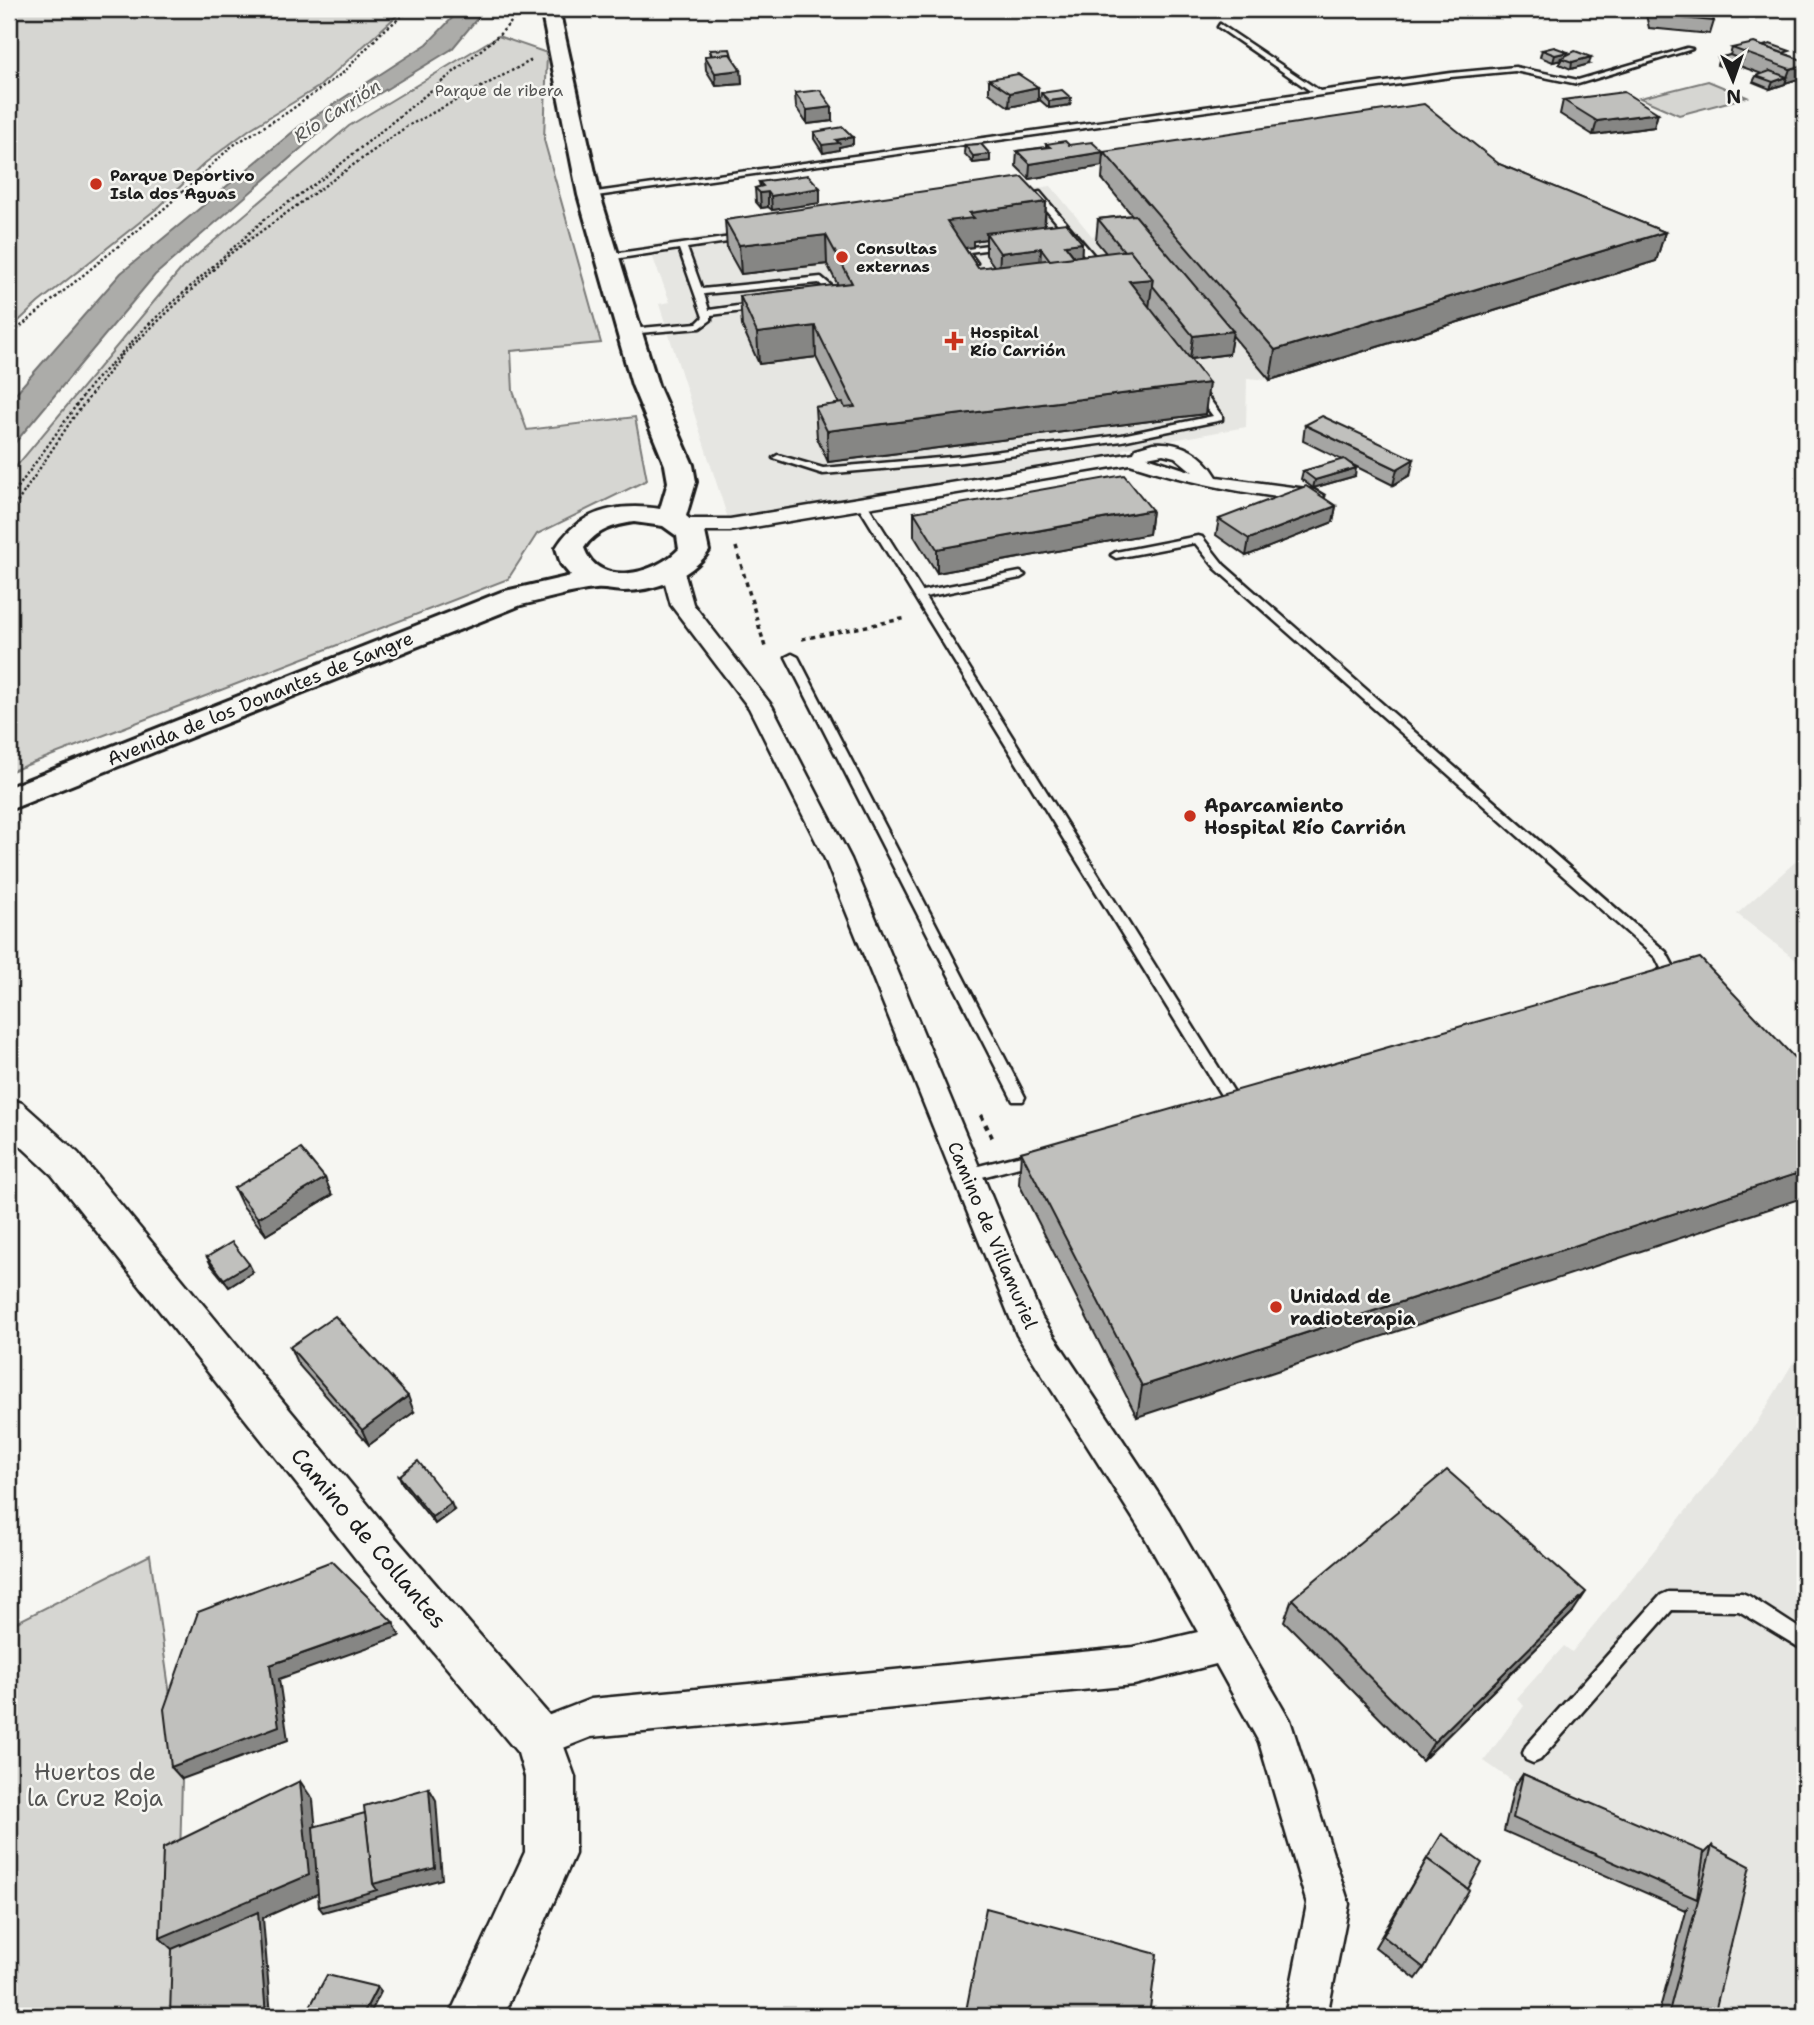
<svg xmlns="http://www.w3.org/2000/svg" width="1814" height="2025" font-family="'Shantell Sans',sans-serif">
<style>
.built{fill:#e6e6e2}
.green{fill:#d6d6d2;stroke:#797977;stroke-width:2}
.water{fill:#acaca9;stroke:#727271;stroke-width:2}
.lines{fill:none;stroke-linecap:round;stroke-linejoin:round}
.service-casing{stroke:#1c1c1c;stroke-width:5}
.minor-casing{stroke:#1c1c1c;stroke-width:5}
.tertiary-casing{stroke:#1c1c1c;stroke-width:5}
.secondary-casing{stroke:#1c1c1c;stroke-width:6}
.path-far2{stroke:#1c1c1c;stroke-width:2.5;stroke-dasharray:2.5 2.5;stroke-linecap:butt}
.path-far1{stroke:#1c1c1c;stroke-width:3.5;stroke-dasharray:4.5 4.5;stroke-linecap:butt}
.path{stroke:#1c1c1c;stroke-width:4.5;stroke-dasharray:5 5;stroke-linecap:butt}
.service{fill:#f6f6f2;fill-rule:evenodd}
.minor{fill:#f6f6f2;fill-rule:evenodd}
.tertiary{fill:#f6f6f2;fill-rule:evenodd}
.secondary{fill:#f6f6f2;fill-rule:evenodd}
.wall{fill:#a5a5a3;stroke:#1c1c1c;stroke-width:2;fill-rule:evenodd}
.shaded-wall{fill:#868684;stroke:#1c1c1c;stroke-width:2}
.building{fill:#c0c0bd;stroke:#1c1c1c;stroke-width:2}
.poi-dot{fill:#c8321e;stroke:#f6f6f2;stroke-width:2.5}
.labels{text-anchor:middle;stroke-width:5;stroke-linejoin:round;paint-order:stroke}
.far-park-label{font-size:16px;fill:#545453;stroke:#f6f6f2}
.far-poi-label{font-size:16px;font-weight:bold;fill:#1c1c1c;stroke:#f6f6f2;text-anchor:start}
.far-water-label{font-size:18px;font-style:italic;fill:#565654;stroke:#f6f6f2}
.street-label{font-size:19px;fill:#1c1c1c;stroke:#f6f6f2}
.poi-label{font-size:19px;font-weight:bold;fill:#1c1c1c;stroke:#f6f6f2;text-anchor:start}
.near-street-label{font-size:23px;fill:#1c1c1c;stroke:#f6f6f2}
.near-park-label{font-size:23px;fill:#545453;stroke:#f6f6f2}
</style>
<rect width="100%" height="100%" fill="#f6f6f2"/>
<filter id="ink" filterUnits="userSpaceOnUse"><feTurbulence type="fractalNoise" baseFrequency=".0143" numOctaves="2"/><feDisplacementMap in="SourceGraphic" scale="14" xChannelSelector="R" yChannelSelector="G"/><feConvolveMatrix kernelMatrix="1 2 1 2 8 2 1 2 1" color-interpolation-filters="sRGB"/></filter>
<g filter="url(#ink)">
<!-- built -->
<g class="built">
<path d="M1051,186L1092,236L1145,230L1270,380L1247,378L1246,427L1122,449L1131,458L730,525L659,304L670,302L648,245Z"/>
<path d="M1804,854L1805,855V967L1737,914Z"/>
<path d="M1805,1343V2016H1713L1739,1872L1547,1805L1484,1761L1524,1706L1517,1698L1564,1646L1572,1652L1756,1424Z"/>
</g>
<!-- green -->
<g class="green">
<path d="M9,9H404L320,86L250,129L205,163L160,206L38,303L9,330Z"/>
<path d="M498,36L547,53L544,140L601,343L511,351L513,391L527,430L635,417L647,480L537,534L508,579L9,772V475L182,268L349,126Z"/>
<path d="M1708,81L1747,97L1679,115L1640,98Z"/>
<path d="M150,1555L182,1779L176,2016H9V1626Z"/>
</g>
<!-- water -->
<path class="water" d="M461,9H485L452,49L328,125L155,275L9,450V401L121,273L300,126L427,44Z"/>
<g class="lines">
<!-- service casing -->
<g class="service-casing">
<g id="service">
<path d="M1220,24L1320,91L1451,73L1515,67L1578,80L1687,48L1692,49L1578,84L1515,71L1451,77L589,197L585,195L589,193L1312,92L1218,27Z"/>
<path d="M1040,192L1103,266V270H1097L1035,197L1028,195Z"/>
<path d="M745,235H748V239L687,248L702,289L821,277L834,288L833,300H821V296L826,295V289L819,283L704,294L709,310L759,303L763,306L759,309L711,315V320L700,328L627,334V330L630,329L697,323L703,317L679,249L608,260L604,257L605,255Z"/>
<path d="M1005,243L1009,245L1008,247L969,252L977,263L973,266L970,265L960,250L964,248Z"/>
<path d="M1196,384L1199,385L1222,416V420L1122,441L963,462L823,474L773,458L778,455L823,468L963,456L1122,435L1213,416L1191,387Z"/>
<path d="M861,499L866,502L922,591L1020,572L1025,575L1020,578L925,597L1239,1100L1241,1104L1239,1108H1229L856,502Z"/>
<path d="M1198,536L1202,537L1224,565L1666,952L1675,969L1663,982H1653L1651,979L1661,968L1656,958L1216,569L1195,543L1116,558L1111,555L1116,552Z"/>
<path d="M792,654L798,657L1025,1097L1023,1101H1013L1011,1097L786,657Z"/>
<path d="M1037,1151L1042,1153L1045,1157L1042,1161L967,1181L962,1179L959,1175L962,1171L967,1169Z"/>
<path d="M1668,1592L1742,1593L1749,1596L1805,1632V1651L1739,1611L1672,1610L1540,1760L1533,1763L1526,1760L1523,1753L1526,1746L1661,1595Z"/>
</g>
</g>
<!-- minor casing -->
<g class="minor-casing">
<g id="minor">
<path d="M1153,443C1180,441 1203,453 1217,477L1314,490L1324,496L1314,502C1250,494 1191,484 1130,464L730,531H682L672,525L682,519H730L1134,453L1136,448ZM1163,454L1175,457L1193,472L1147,457Z"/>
<path d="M673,566L684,572L693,604L772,706L851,859L1042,1318L1169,1510L1290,1720L1349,1904L1327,2016H1285L1307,1904L1259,1742L1216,1664L1134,1685L591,1737L538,1758L524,1753L519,1739L524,1725L591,1699L1134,1647L1198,1632L1143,1534L1017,1335L825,859L749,708L671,605L662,572Z"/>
</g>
</g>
<!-- tertiary casing -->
<g class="tertiary-casing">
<path id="tertiary" d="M9,1099L22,1103L78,1153L388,1529L555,1722L575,1777V1854L503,2016H449L525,1852V1777L518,1753L356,1559L52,1175L9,1135Z"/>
</g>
<!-- secondary casing -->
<g class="secondary-casing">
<path id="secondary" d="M541,9H559L600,195L658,385L693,465L696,482L686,516L705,532L709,551C690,578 654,591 623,591C614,591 604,588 596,589C571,591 545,600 521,605L9,810V787L501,592L571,576L561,564L556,548C579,510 618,503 660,509L668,482L665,465L632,385L578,195ZM634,522L663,526L677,536L679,549C655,574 599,589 584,548C596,530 614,525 634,522Z"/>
</g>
<!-- path-far2 -->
<g class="path-far2">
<path d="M9,336L166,207L232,146L288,112L344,72L382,32L411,9"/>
<path d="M9,500L90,386L147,326L266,218L326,176L498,36L513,20L517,9"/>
<path d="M9,515L73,418L122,355L231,253L406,127L532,60"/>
</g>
<!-- path-far1 -->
<g class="path-far1">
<path d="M736,547L765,647"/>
<path d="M802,639L907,618"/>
</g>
<!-- path -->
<path class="path" d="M981,1115L994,1142"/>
<!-- service -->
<use href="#service" class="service"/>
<!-- minor -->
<use href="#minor" class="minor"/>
<!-- tertiary -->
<use href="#tertiary" class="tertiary"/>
<!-- secondary -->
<use href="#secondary" class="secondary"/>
</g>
<!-- wall -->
<g class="wall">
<path d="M1647,9H1710L1714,21L1710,34L1649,28L1646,15Z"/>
<path d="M1732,48L1789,55L1805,77L1785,83V84L1770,89L1753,82L1756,76L1762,74L1740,66L1730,70L1717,65L1719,58L1730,55Z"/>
<path d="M710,50L732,57L741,70L742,84L716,86L706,70L705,56H711Z"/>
<path d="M1542,50L1567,55L1589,64L1571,69L1559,64L1561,60L1553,62L1540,57Z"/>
<path d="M989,79L1038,101L1009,107L989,93Z"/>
<path d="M795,93L832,121L807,124L796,107Z"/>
<path d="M1041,93L1071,98L1070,105L1049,108L1040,100Z"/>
<path d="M1563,100L1658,113L1654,127L1593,135L1560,114Z"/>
<path d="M814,132L853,137V144L839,147V150L823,153L814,139Z"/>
<path d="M1046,144L1069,145L1103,152L1102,166L1029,179L1016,166L1017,151L1046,147Z"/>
<path d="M965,145L990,154V161L973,163L964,153Z"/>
<path d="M1104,152L1499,164L1665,232L1656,261L1270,380L1232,335L1229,354L1190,359L1205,414L828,462L817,438L815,407L839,404L816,357L759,364L742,326L740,296L838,285L827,264L741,274L727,249L725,220L1046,202L1045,226L1082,243L1081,256L1106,253L1096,241L1098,219L1132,215L1102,179ZM986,239V255L994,266L978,268L965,248L973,247V241Z"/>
<path d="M759,182L820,188V203L772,210L768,207L761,208L756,202L755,188L760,187Z"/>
<path d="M1305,425L1410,475L1393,485L1351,464L1355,476L1313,488L1301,479L1303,471L1342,460L1303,441Z"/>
<path d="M1336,506L1333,522L1246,556L1216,535L1219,519Z"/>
<path d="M1152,510L1149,534L937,573L914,536V512Z"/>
<path d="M1805,1069L1137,1417L1019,1184L1021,1152Z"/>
<path d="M234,1188L332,1195L266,1235L242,1205Z"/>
<path d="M207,1257L253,1272L229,1287L211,1265Z"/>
<path d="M290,1347L414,1412L369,1445L297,1363Z"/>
<path d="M399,1476L454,1510L435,1524L402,1483Z"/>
<path d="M1292,1599L1572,1613L1422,1761L1284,1621Z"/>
<path d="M1523,1774L1703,1855L1712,1846L1714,2016H1658L1687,1908L1685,1910L1504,1831L1514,1787Z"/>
<path d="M1442,1834L1424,1968L1416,1979L1375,1947Z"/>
</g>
<!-- shaded-wall -->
<g class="shaded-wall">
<path d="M1568,52L1566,59L1561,58V60L1553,62L1555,55Z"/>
<path d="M1591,57L1589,64L1571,69L1572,62Z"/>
<path d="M1742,60L1740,67L1730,70L1732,63Z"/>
<path d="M1805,65V77L1785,83L1790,69Z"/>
<path d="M741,70L742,84L716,86L715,73Z"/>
<path d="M1787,77L1785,84L1770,89L1773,82Z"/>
<path d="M1038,87V101L1009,107L1010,93Z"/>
<path d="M1071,98L1070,105L1049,108V101Z"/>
<path d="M832,107V121L807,124V110Z"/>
<path d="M1658,113L1654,127L1593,135L1597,121Z"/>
<path d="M853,137V144L839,147V150L823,153L822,145L836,140Z"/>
<path d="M1103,152L1102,166L1029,179L1030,164Z"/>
<path d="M990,154V161L973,163V156Z"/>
<path d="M820,188V203L772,210L771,196Z"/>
<path d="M768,192V207L761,208L760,193Z"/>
<path d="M1046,202L1044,230L986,233V239L973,241V247L947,250V221L969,213Z"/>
<path d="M1665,232L1656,261L1270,380L1275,350Z"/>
<path d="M826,235L827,264L741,274L739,245Z"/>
<path d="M1082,243L1081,265L1065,245Z"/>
<path d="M1041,248L1040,270L999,275L1000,253Z"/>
<path d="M1153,279L1149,308L1129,281Z"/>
<path d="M815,326L816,357L759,364L757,333Z"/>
<path d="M1233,331L1229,354L1190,359L1193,336Z"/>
<path d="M1209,383L1205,414L828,462L827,431Z"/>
<path d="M1414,459L1410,475L1393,485L1397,469Z"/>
<path d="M1356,468L1355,476L1313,488L1315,480Z"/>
<path d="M1336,506L1333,522L1246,556L1249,539Z"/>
<path d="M1152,510L1149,534L937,573V549Z"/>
<path d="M1805,1171V1197L1137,1417L1142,1386Z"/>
<path d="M325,1178L332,1195L266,1235L258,1218Z"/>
<path d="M249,1264L253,1272L229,1287L224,1279Z"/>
<path d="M408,1396L414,1412L369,1445L362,1430Z"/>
<path d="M451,1503L454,1510L435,1524L432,1517Z"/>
<path d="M1586,1592L1572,1613L1422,1761L1434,1742Z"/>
<path d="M393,1622L400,1636L279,1679L288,1740L182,1779L171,1767L270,1665Z"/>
<path d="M300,1781L313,1800L322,1892L263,1918L271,2016H266L177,1954L160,1938Z"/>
<path d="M429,1788L436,1800L442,1879L323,1912L319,1907L373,1884Z"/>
<path d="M377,1987L381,1992L369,2016H362Z"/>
</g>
<!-- building -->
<g class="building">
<path d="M1651,9H1710L1714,21L1652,15Z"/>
<path d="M1754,43L1805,61V65L1790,69L1732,48Z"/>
<path d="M1770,44L1790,51L1783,53L1763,46Z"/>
<path d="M1554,47L1568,52L1555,55L1542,50Z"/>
<path d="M730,49L732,56L730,54L712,56L710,50Z"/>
<path d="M1575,51L1591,57L1572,62L1561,58Z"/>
<path d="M730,54L741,70L715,73L705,56Z"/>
<path d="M1730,55L1742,60L1732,63L1719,58Z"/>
<path d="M1770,71L1787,77L1773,82L1756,76Z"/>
<path d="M1018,74L1038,87L1010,93L989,79Z"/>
<path d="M820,90L832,107L807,110L795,93Z"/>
<path d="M1062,90L1071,98L1049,101L1041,93Z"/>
<path d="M1624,92L1658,113L1597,121L1563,100Z"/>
<path d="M1424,104L1499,164L1665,232L1275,350L1104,152Z"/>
<path d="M843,127L853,137L836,140L839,143L822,145L814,132Z"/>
<path d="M1065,141L1069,145L1092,142L1103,152L1030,164L1017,151L1050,147L1046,144Z"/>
<path d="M981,144L990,154L973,156L965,145Z"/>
<path d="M808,175L820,188L771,196L768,192L760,193L755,188L763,186L759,182Z"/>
<path d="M1022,177L1046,202L969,213L974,218L947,221L978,268L1130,250L1153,279L1129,281L1209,383L827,431L815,407L843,403L845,408L855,407L815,326L757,333L740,296L852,283L826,235L739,245L725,220Z"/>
<path d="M1135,215L1233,331L1193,336L1152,285L1153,279L1130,250L1124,251L1098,219Z"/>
<path d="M1066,223L1082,243L1065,245L1074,257L1050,260L1041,248L1000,253L986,233Z"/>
<path d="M1322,416L1414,459L1397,469L1305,425Z"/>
<path d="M1344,459L1356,468L1315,480L1303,471Z"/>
<path d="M1124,475L1152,510L937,549L914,512Z"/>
<path d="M1306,486L1336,506L1249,539L1219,519Z"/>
<path d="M1700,958L1805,1069V1171L1142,1386L1021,1152Z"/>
<path d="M301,1149L325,1178L258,1218L234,1188Z"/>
<path d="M232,1242L249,1264L224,1279L207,1257Z"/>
<path d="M335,1316L408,1396L362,1430L290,1347Z"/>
<path d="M418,1461L451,1503L432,1517L399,1476Z"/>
<path d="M1447,1470L1586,1592L1434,1742L1292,1599Z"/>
<path d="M332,1561L393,1622L270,1665L279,1726L171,1767L164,1709L198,1612Z"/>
<path d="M1523,1774L1704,1852L1697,1899L1513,1818Z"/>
<path d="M300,1781L309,1875L160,1938L163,1848Z"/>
<path d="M429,1788L435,1868L373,1884L364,1806Z"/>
<path d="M365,1813L373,1884L377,1890L319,1907L313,1827Z"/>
<path d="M1442,1834L1482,1863L1468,1889L1427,1859L1423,1865Z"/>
<path d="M1712,1846L1750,1866L1714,2016H1668Z"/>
<path d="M1427,1859L1469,1890L1424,1968L1383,1936Z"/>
<path d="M986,1908L1157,1954L1149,2016H965Z"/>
<path d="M258,1912L266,2016H170L172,1949Z"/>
<path d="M327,1975L377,1987L362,2016H305Z"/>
</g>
</g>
<!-- markers -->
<g class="poi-dot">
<circle cx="96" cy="184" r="7"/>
<circle cx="842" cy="257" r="7"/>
<path d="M950.5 330.5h7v7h7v7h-7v7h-7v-7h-7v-7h7z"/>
<circle cx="1190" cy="816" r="7"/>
<circle cx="1276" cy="1307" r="7"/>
</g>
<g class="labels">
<!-- far-park labels -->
<g class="far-park-label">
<text x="499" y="96">Parque de ribera</text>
</g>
<!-- far-poi labels -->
<g class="far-poi-label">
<text x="110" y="181">Parque Deportivo<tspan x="110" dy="18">Isla dos Aguas</tspan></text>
<text x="856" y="254">Consultas<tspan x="856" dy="18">externas</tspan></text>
<text x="970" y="338">Hospital<tspan x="970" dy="18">Río Carrión</tspan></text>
</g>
<!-- far-water labels -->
<g class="far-water-label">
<text transform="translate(337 111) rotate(-33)" y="6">Río Carrión</text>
</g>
<!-- street labels -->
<g class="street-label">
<text transform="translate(260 698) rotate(-22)" y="7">Avenida de los Donantes de Sangre</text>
<text transform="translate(993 1235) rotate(67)" y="7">Camino de Villamuriel</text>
</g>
<!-- poi labels -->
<g class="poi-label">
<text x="1204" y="812">Aparcamiento<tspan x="1204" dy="22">Hospital Río Carrión</tspan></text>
<text x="1290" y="1303">Unidad de<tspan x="1290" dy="22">radioterapia</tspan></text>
</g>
<!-- near-street labels -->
<g class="near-street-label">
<text transform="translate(369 1538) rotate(50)" y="8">Camino de Collantes</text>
</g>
<!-- near-park labels -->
<g class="near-park-label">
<text x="95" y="1780">Huertos de<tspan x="95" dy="26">la Cruz Roja</tspan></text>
</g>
</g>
<!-- margin -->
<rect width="1814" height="2025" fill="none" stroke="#f6f6f2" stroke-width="35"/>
<rect x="18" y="18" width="1779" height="1990" fill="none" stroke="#1c1c1c" stroke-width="2.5" filter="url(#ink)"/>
<!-- north arrow -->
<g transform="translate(1733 80) rotate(178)" stroke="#f6f6f2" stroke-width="5" paint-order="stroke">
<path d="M0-5L12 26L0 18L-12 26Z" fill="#1c1c1c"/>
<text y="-10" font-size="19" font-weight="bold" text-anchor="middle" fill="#1c1c1c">N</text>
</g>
</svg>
